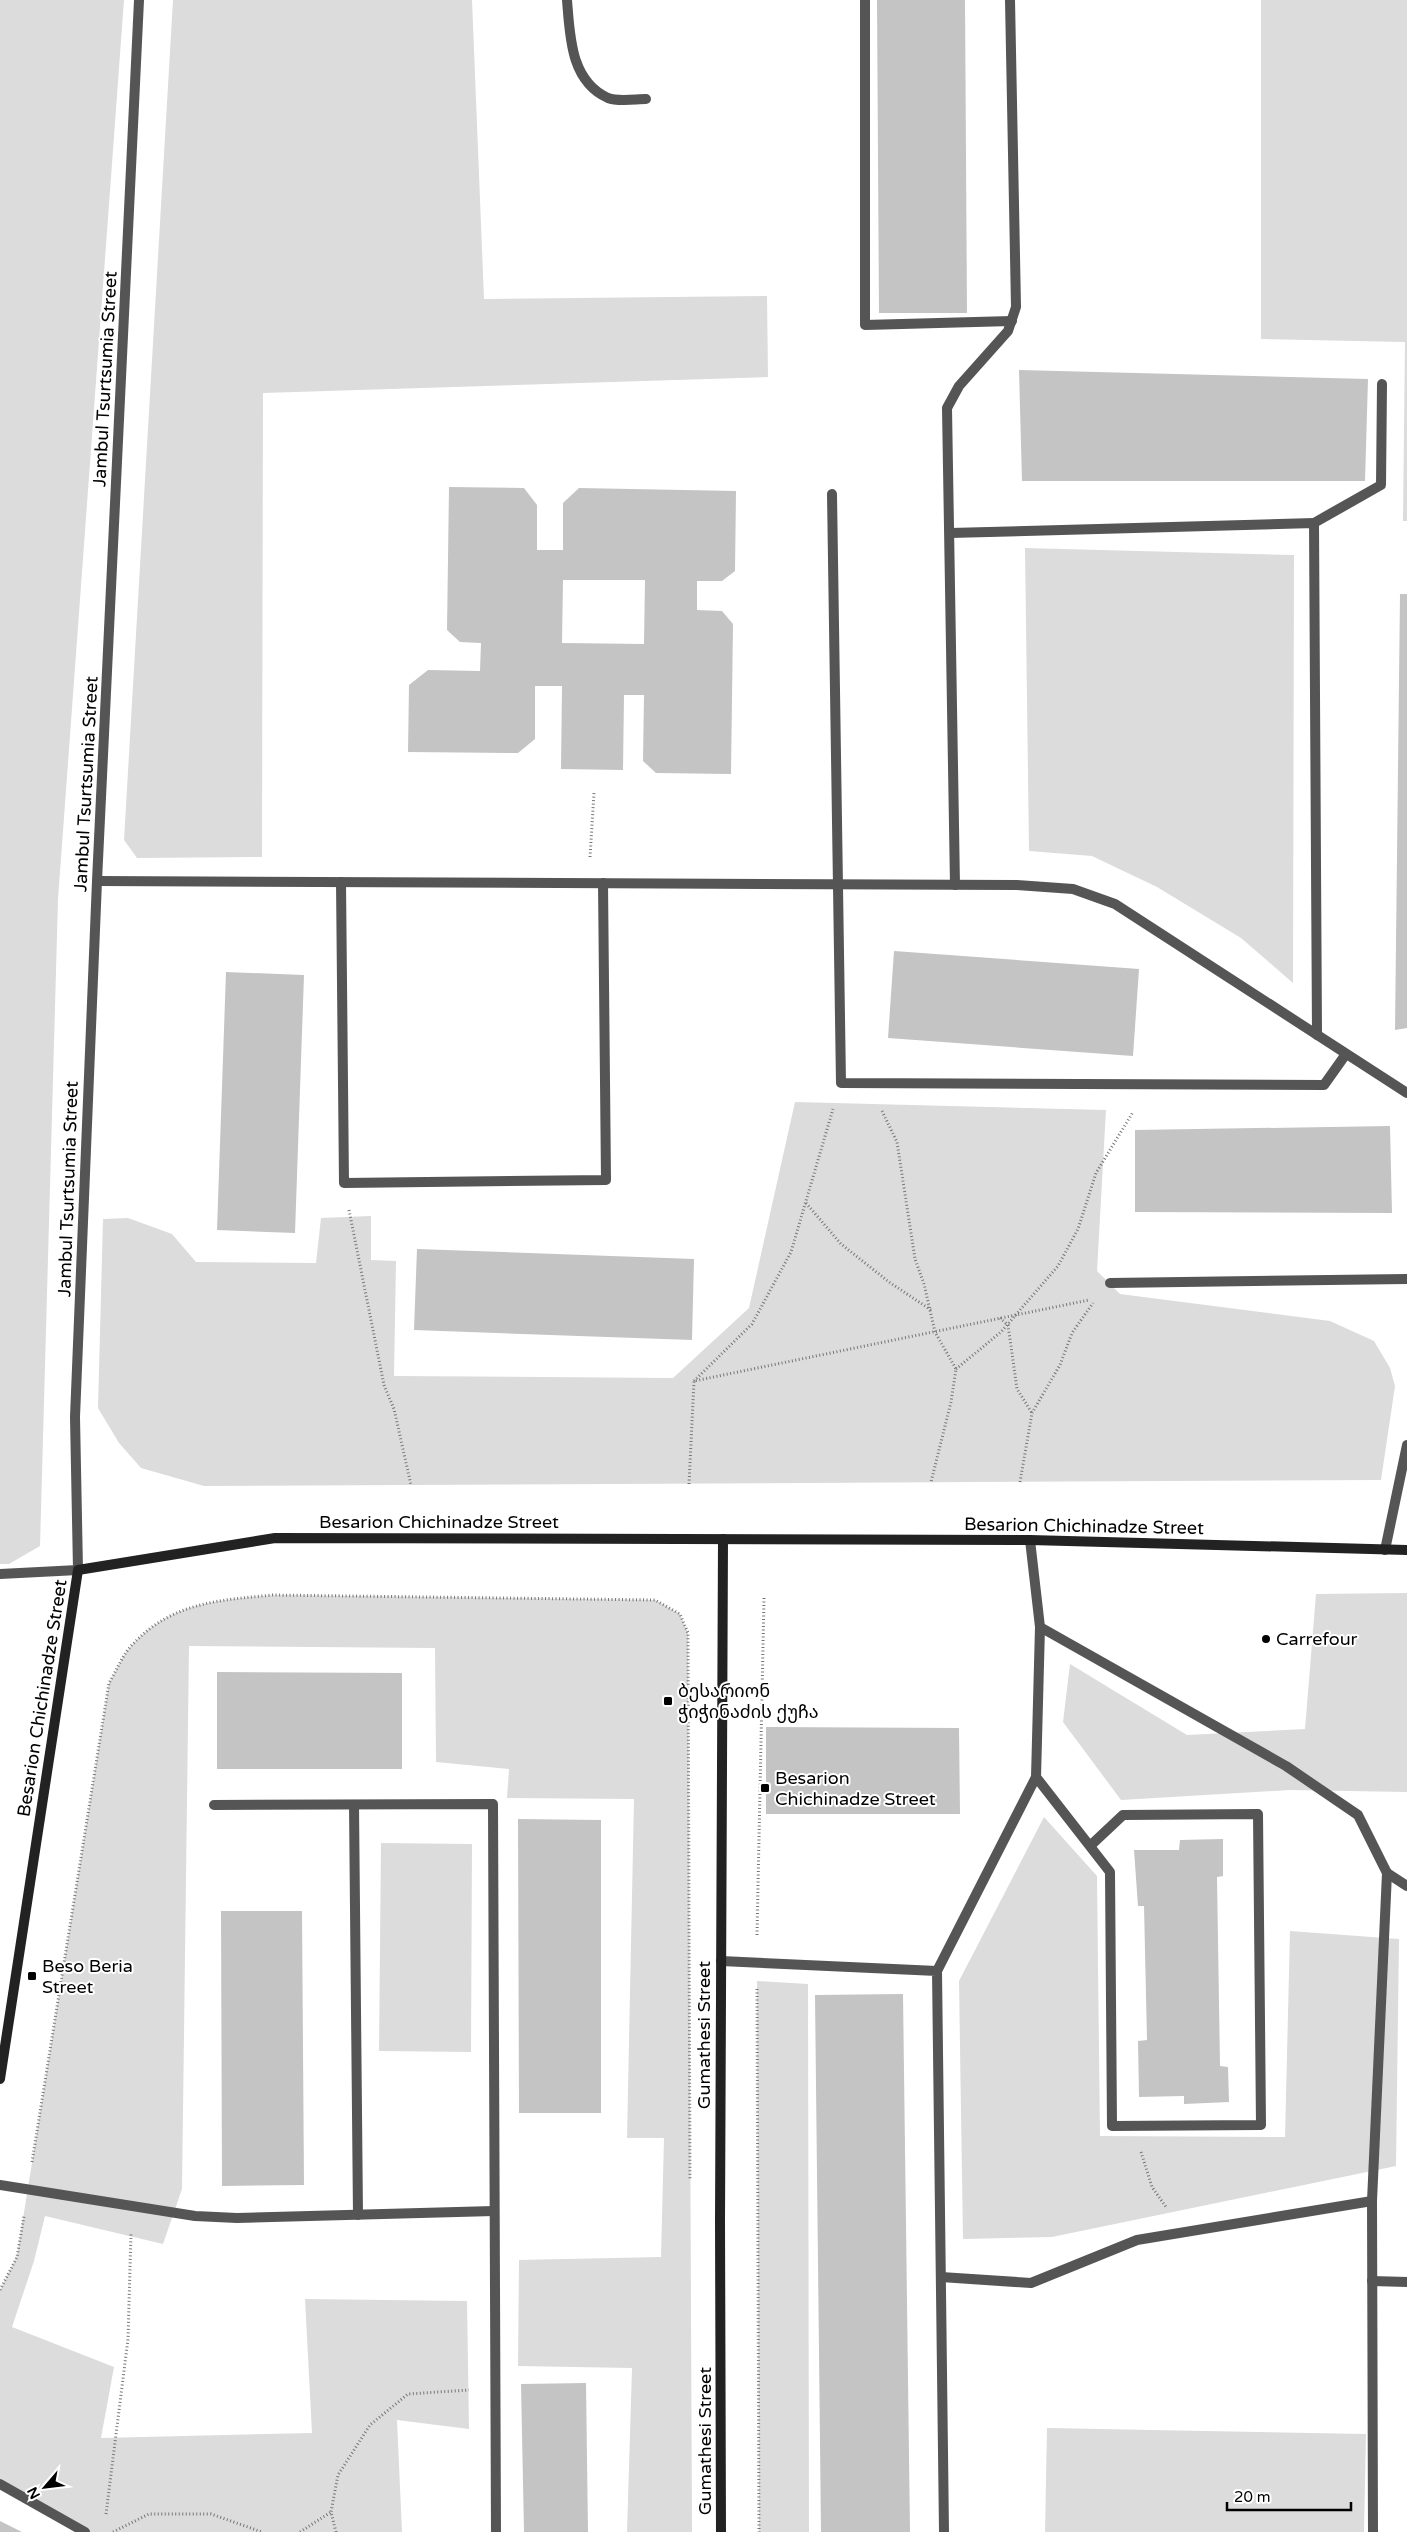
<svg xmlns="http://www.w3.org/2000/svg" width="1407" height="2532" font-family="'Varela Round','Noto Sans Georgian',sans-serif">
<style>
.green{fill:#dcdcdc}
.building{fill:#c4c4c4;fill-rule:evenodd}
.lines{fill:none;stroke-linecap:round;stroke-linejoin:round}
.path{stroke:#777;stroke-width:3;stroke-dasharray:1 2.5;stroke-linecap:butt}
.lane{stroke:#555;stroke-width:10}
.street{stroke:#555;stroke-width:10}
.secondary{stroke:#222;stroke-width:10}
.poi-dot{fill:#000;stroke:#fff;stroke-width:2}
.labels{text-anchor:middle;stroke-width:4;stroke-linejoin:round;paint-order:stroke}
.street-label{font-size:18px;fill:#000;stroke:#fff}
.poi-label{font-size:18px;fill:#000;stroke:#fff;text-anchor:start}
</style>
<rect width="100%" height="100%" fill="#fff"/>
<!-- green -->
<g class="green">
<path d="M0,0H124L58,899L40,1546L9,1564H0Z"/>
<path d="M173,0H472L484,299L767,296L768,377L263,393L262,857L137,858L124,840Z"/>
<path d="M1261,0H1407V521H1403L1405,342L1261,339Z"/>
<path d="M1025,548L1294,555L1293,983L1241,938L1157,887L1092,856L1029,851Z"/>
<path d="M795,1102L1106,1110L1097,1271L1120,1294L1330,1321L1374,1341L1390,1368L1395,1386L1381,1480L204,1486L141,1468L119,1443L98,1408L103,1219L128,1218L172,1234L196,1262L316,1263L321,1218L371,1216V1260L396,1261L394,1376L673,1378L749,1308Z"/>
<path d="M1407,1593V1792L1290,1790L1121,1800L1063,1722L1070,1664L1187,1735L1305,1729L1316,1594Z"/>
<path d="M273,1595L655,1600L680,1614L688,1633L692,2532H627L632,2368L518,2366L519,2260L661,2257L664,2138H627L634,1799L507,1798L509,1769L436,1762L435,1648L189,1646L182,2189L163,2244L45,2216L34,2261L12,2327L114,2367L101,2438L312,2433L305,2299L467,2301L469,2429L397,2420L402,2532H85L0,2484V2290L17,2256L109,1683C117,1670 123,1653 134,1643C173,1602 220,1600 273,1595Z"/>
<path d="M1044,1817L1097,1876L1100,2136L1285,2137L1290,1931L1399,1939L1396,2166L1052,2237L963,2239L959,1981Z"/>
<path d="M381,1843L472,1844L471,2052L379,2051Z"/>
<path d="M757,1981L808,1984L809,2532H759Z"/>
<path d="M1047,2428L1366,2434L1364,2532H1045Z"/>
</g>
<!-- building -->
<g class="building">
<path d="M877,0H965L967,313H879Z"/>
<path d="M1019,370L1368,379L1365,481H1022Z"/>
<path d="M449,487L524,488L537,505V550H563V503L579,488L736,491L735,571L722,581H697V610L722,611L733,624L731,774L656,773L643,761L644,695H624L623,770L561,769L562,686H535V739L518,753L408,752L409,685L428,670L480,671L481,643L460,642L447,630ZM563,580H645L644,644L562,643Z"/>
<path d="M1400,594H1407V1028L1395,1030Z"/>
<path d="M894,951L1139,969L1133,1056L888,1038Z"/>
<path d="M226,972L304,975L295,1233L217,1230Z"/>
<path d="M1390,1126L1392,1213L1135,1212V1130Z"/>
<path d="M417,1249L694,1259L692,1340L414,1330Z"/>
<path d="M217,1672L402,1673V1769H217Z"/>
<path d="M766,1727L959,1728L960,1814H766Z"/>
<path d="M518,1819L601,1820V2113H519Z"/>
<path d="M1223,1839V1876L1217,1877L1220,2066L1228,2067L1229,2102L1184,2104V2096L1139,2097L1138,2041L1147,2040L1144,1906H1138L1134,1850H1179L1180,1840Z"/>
<path d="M221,1911H302L304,2185L222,2186Z"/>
<path d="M903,1994L910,2532H821L815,1995Z"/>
<path d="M586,2383L588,2532H524L521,2384Z"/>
<path d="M0,2521L22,2532H0Z"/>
</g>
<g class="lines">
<!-- path -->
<g class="path">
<path d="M590,857L594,793"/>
<path d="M882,1111L897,1142L915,1259L924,1284L935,1332L956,1369L951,1402L931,1482"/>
<path d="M806,1203L841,1244L889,1282L931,1310"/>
<path d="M349,1210L384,1385L394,1409L411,1485"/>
<path d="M1000,1318L1008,1325L1017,1389L1032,1413"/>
<path d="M956,1369L1001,1332L1058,1266L1078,1229L1096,1173L1133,1112"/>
<path d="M694,1381L752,1324L791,1252L833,1109"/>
<path d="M1020,1482L1032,1413L1060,1365L1072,1333L1093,1303"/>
<path d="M689,1484L694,1381L1089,1300"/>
<path d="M757,1935L764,1598"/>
<path d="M757,1989L759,2532"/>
<path d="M1141,2152L1152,2187L1166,2207"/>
<path d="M32,2162L109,1683C117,1670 123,1653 134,1643C173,1602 220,1600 273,1595L655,1600L680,1614L688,1633L690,2179"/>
<path d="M0,2290L17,2257L24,2216"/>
<path d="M106,2514L128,2339L131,2232"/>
<path d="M113,2532L149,2514H211L262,2532"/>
<path d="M300,2532L331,2512"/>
<path d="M336,2532L331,2512L338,2475L370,2425L408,2394L469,2390"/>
</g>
<!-- lane -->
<g class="lane">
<path d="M567,0C570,35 570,81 608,98C618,102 636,99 646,99"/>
<path d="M865,0V325L1012,321"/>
<path d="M832,494L841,1083L1324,1085L1346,1054"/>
<path d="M1314,523L1381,485L1382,384"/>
<path d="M950,533L1314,523L1317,1035"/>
<path d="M341,882L344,1183L606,1180L603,883"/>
<path d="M1110,1283L1407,1279"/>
<path d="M1030,1540L1040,1627L1286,1766L1358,1815L1387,1873L1372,2201L1373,2532"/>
<path d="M1040,1627L1036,1777L1110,1872L1112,2126L1261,2125L1258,1814L1123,1815L1090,1846"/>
<path d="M214,1805L493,1804L496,2532"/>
<path d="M354,1805L358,2215"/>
<path d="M1387,1873L1407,1886"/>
<path d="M721,1961L937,1971L944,2532"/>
<path d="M937,1971L1036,1777"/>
<path d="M0,2185L195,2216L237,2218L494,2211"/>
<path d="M941,2277L1031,2283L1137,2240L1372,2201"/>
<path d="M1372,2281L1407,2282"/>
<path d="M0,2484L85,2532"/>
</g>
<!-- street -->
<g class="street">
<path d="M97,881L1017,885L1073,889L1115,904L1407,1093"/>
<path d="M955,885L947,408L959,386L1008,331L1016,307L1010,0"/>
<path d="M1385,1550L1407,1445"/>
<path d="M0,1574L78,1570L75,1417L97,881L139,0"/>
</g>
<!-- secondary -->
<g class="secondary">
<path d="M0,2079L78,1570L275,1538L1030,1540L1407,1550"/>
<path d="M721,2532L720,2221L723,1539"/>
</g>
</g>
<!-- markers -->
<g class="poi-dot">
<circle cx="1266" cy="1639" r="5"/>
<rect x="663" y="1696" width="10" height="10" rx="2.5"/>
<rect x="760" y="1783" width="10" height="10" rx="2.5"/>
<rect x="27" y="1971" width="10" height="10" rx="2.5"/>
</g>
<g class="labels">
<!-- street labels -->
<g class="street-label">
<text transform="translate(105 379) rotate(-87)" y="6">Jambul Tsurtsumia Street</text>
<text transform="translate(86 784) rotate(-87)" y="6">Jambul Tsurtsumia Street</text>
<text transform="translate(68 1189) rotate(-88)" y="6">Jambul Tsurtsumia Street</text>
<text x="439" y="1528">Besarion Chichinadze Street</text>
<text transform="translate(1084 1526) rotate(1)" y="6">Besarion Chichinadze Street</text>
<text transform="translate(42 1698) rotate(-81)" y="6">Besarion Chichinadze Street</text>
<text transform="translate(704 2035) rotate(-90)" y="6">Gumathesi Street</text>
<text transform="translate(705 2441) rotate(-90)" y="6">Gumathesi Street</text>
</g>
<!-- poi labels -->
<g class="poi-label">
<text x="1276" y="1645">Carrefour</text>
<text x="678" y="1697">ბესარიონ<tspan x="678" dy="21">ჭიჭინაძის ქუჩა</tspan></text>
<text x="775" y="1784">Besarion<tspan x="775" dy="21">Chichinadze Street</tspan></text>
<text x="42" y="1972">Beso Beria<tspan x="42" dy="21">Street</tspan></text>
</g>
</g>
<!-- north arrow -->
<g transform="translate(45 2487) rotate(242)" stroke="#ffffff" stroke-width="4" paint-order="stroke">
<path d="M0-4L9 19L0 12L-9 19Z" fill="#000000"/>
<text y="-8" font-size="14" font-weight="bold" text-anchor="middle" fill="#000000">N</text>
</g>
<!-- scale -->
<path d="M1227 2502v8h124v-8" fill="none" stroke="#000000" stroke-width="2.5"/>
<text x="1234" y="2502" font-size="15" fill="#000000" stroke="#ffffff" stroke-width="4" paint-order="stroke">20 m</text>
</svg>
